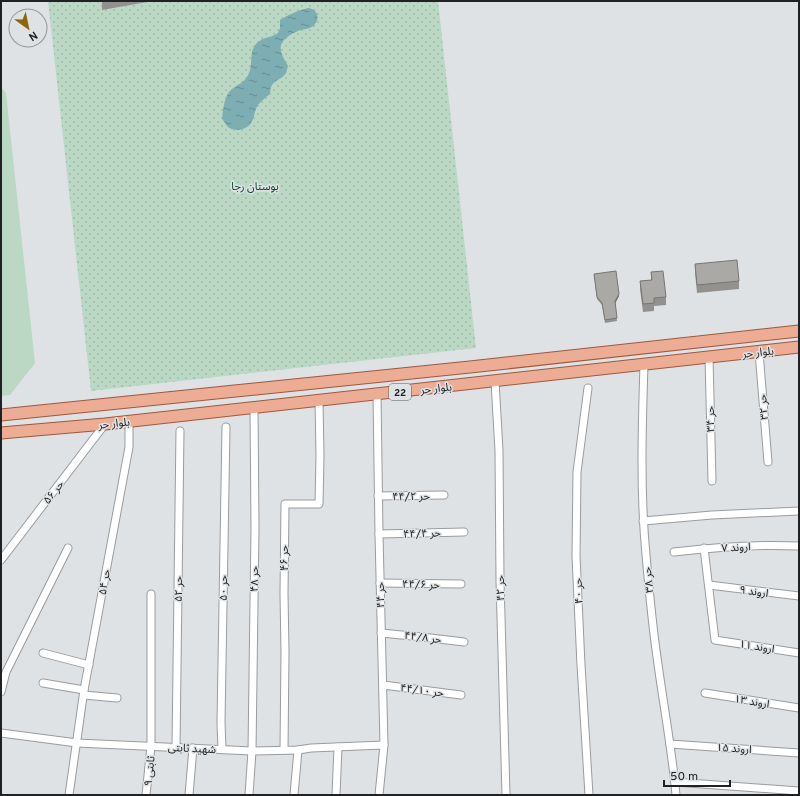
<svg xmlns="http://www.w3.org/2000/svg" width="800" height="796" font-family="Overpass,'Noto Sans Arabic',sans-serif">
<style>
.grass{fill:#bad8c4}
.park{fill:url(#park-dots)}
.water{fill:url(#water-ripples)}
.lines{fill:none;stroke-linecap:round;stroke-linejoin:round}
.street-casing{stroke:#999c9e;stroke-width:9}
.primary-casing{stroke:#9d583e;stroke-width:13}
.street{stroke:#fff;stroke-width:7}
.primary{stroke:#ecad94;stroke-width:11}
.wall{fill:#93918f}
.shaded-wall{fill:#787674}
.building{fill:#aba9a6;stroke:#787674}
.labels{text-anchor:middle;stroke-width:3;stroke-linejoin:round;paint-order:stroke}
.shield{fill:#dfe2e5;stroke:#595b5c;stroke-width:1}
.shield-label{font-size:10px;font-weight:bold;fill:#202122}
.park-label{font-size:11px;fill:#034727;stroke:#dfe2e5}
.street-label{font-size:11px;fill:#202122;stroke:#dfe2e5}
</style>
<defs>
<pattern id="park-dots" width="8" height="8" patternUnits="userSpaceOnUse"><rect width="8" height="8" fill="#bad8c4"/><path d="M2 2h.1M6 6h.1" fill="none" stroke="#a0b9a8" stroke-width="1.8" stroke-linecap="round"/></pattern>
<pattern id="water-ripples" width="26" height="14" patternUnits="userSpaceOnUse"><rect width="26" height="14" fill="#7caeb3"/><path d="M2 4q2-2 4 0t4 0M15 11q2-2 4 0t4 0" fill="none" stroke="#658d91"/></pattern>
</defs>
<rect width="100%" height="100%" fill="#dfe2e5"/>
<!-- grass -->
<path class="grass" d="M1,87L6,93L35,363L10,395L1,396Z"/>
<!-- park -->
<path class="park" d="M48,1H438L476,348L91,391Z"/>
<!-- water -->
<path class="water" d="M308,8C310,8 312,9 314,10C318,13 319,20 315,24C312,29 303,29 298,31C292,33 283,39 281,45C279,52 285,60 288,66C287,68 287,71 286,73C279,83 271,78 270,94C266,97 261,101 258,105C254,110 255,118 251,123C247,130 234,132 228,127C226,125 224,121 222,119C223,110 224,99 229,92C236,84 245,84 249,73C253,64 249,51 256,44C265,35 270,39 278,33L280,28V20C288,15 299,10 308,8Z"/>
<g class="lines">
<!-- street casing -->
<g class="street-casing">
<g id="street">
<path d="M759,352L768,462"/>
<path d="M709,357L712,481"/>
<path d="M644,364C642,428 640,492 646,555C649,589 652,623 657,657C663,703 672,749 676,795"/>
<path d="M495,381L499,451L500,581L506,795"/>
<path d="M588,388L577,472L576,556L581,665L589,795"/>
<path d="M377,394L379,534L384,745L379,795"/>
<path d="M378,496L444,495"/>
<path d="M643,521L712,515L799,511"/>
<path d="M379,534L464,532"/>
<path d="M704,548L715,640L799,653"/>
<path d="M674,552C715,547 757,544 799,546"/>
<path d="M1,560L105,424"/>
<path d="M380,583L461,584"/>
<path d="M709,585L799,596"/>
<path d="M381,633L422,637L464,642"/>
<path d="M43,653L89,665"/>
<path d="M43,683L84,690"/>
<path d="M383,685L461,695"/>
<path d="M1,692L6,672L68,548"/>
<path d="M705,693L799,708"/>
<path d="M84,695L117,698"/>
<path d="M1,733L77,743L252,751L298,750L311,748L384,745"/>
<path d="M670,744L799,753"/>
<path d="M176,747L180,431"/>
<path d="M222,749L221,723L226,427"/>
<path d="M284,750L285,652L284,594L285,504H319L320,456L319,400"/>
<path d="M675,782L799,791"/>
<path d="M69,795L84,690L129,447V421"/>
<path d="M146,795L151,746V594"/>
<path d="M189,795L193,748"/>
<path d="M249,795L252,751L255,528L254,408"/>
<path d="M294,795L298,750"/>
<path d="M336,795L338,747"/>
</g>
</g>
<!-- primary casing -->
<g class="primary-casing">
<g id="primary">
<path d="M1,415L470,367L799,331"/>
<path d="M1,433L105,424L799,347"/>
</g>
</g>
<!-- street -->
<use href="#street" class="street"/>
<!-- primary -->
<use href="#primary" class="primary"/>
</g>
<!-- wall -->
<g class="wall">
<path d="M102,1H153L102,10Z"/>
<path d="M695,264L739,281V289L697,293L695,272Z"/>
<path d="M651,272L666,297V305L654,306V311L643,312L640,289V281L651,280Z"/>
<path d="M594,274L619,296L615,303L617,321L605,323L602,305L597,299Z"/>
</g>
<!-- shaded-wall -->
<path class="shaded-wall" d="M619,294V296L615,304V301Z"/>
<!-- building -->
<g class="building">
<path d="M737,260L739,281L697,285L695,264Z"/>
<path d="M616,271L619,294L615,301L617,318L605,320L602,303L597,297L594,274Z"/>
<path d="M663,271L666,297L654,298V303L643,304L640,281L652,280L651,272Z"/>
</g>
<g class="labels">
<!-- shield labels -->
<rect class="shield" x="389" y="384" width="22" height="16" rx="3"/>
<g class="shield-label">
<text x="400" y="396">22</text>
</g>
<!-- park labels -->
<g class="park-label">
<text x="255" y="190">بوستان رجا</text>
</g>
<!-- street labels -->
<g class="street-label">
<text transform="translate(758 352) rotate(-6)" y="4">بلوار حر</text>
<text transform="translate(436 388) rotate(-6)" y="4">بلوار حر</text>
<text transform="translate(763 407) rotate(-95)" y="4">حر ۳۲</text>
<text transform="translate(710 419) rotate(-91)" y="4">حر ۳۴</text>
<text transform="translate(114 423) rotate(-6)" y="4">بلوار حر</text>
<text transform="translate(53 492) rotate(-52)" y="4">حر ۵۶</text>
<text transform="translate(411 496) rotate(-1)" y="4">حر ۴۴/۲</text>
<text transform="translate(422 533) rotate(-2)" y="4">حر ۴۴/۴</text>
<text transform="translate(736 547) rotate(-3)" y="4">اروند ۷</text>
<text transform="translate(284 558) rotate(-90)" y="4">حر ۴۶</text>
<text transform="translate(254 579) rotate(-89)" y="4">حر ۴۸</text>
<text transform="translate(648 580) rotate(-96)" y="4">حر ۳۸</text>
<text transform="translate(104 582) rotate(-80)" y="4">حر ۵۴</text>
<text transform="translate(421 584) rotate(1)" y="4">حر ۴۴/۶</text>
<text transform="translate(223 588) rotate(-89)" y="4">حر ۵۰</text>
<text transform="translate(500 588) rotate(-91)" y="4">حر ۴۲</text>
<text transform="translate(178 589) rotate(-89)" y="4">حر ۵۲</text>
<text transform="translate(578 591) rotate(-92)" y="4">حر ۴۰</text>
<text transform="translate(754 591) rotate(8)" y="4">اروند ۹</text>
<text transform="translate(380 595) rotate(-91)" y="4">حر ۴۴</text>
<text transform="translate(423 637) rotate(7)" y="4">حر ۴۴/۸</text>
<text transform="translate(757 646) rotate(9)" y="4">اروند ۱۱</text>
<text transform="translate(422 690) rotate(7)" y="4">حر ۴۴/۱۰</text>
<text transform="translate(752 701) rotate(9)" y="4">اروند ۱۳</text>
<text transform="translate(192 748) rotate(3)" y="4">شهید ثابتی</text>
<text transform="translate(734 748) rotate(4)" y="4">اروند ۱۵</text>
<text transform="translate(149 771) rotate(-84)" y="4">ثابتی ۹</text>
</g>
</g>
<!-- border -->
<rect width="800" height="796" fill="none" stroke="#202122" stroke-width="4"/>
<!-- north arrow -->
<g transform="translate(28 28) rotate(147)"><circle r="19" fill="#dfe2e5" stroke="#939597"/>
<path d="M0-3L7 15L0 10L-7 15Z" fill="#8f660c"/>
<text y="-6" font-size="11" font-weight="bold" text-anchor="middle" fill="#202122">N</text>
</g>
<!-- scale -->
<path d="M664 780v6h66v-6" fill="none" stroke="#202122" stroke-width="2"/>
<text x="670" y="780" font-size="12" fill="#202122" stroke="#dfe2e5" stroke-width="3" paint-order="stroke">50 m</text>
</svg>
